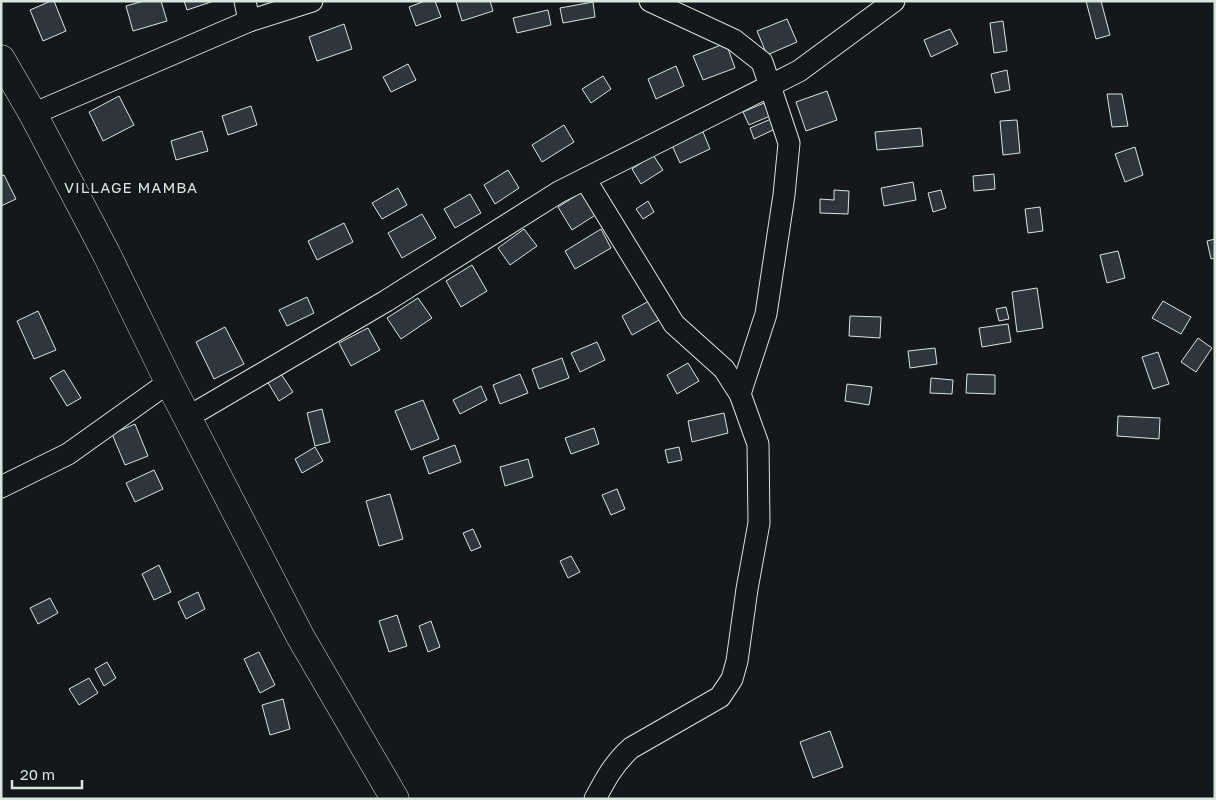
<svg xmlns="http://www.w3.org/2000/svg" width="1216" height="800" font-family="'Golos Text',sans-serif">
<style>
.building{fill:#2c363c;stroke:#d8e6dc}
.lines{fill:none;stroke-linecap:round;stroke-linejoin:round}
.street-casing{stroke:#d8e6dc;stroke-width:23}
.secondary-casing{stroke:#d8e6dc;stroke-width:29}
.street{stroke:#14181c;stroke-width:21}
.secondary{stroke:#14181c;stroke-width:28}
.labels{text-anchor:middle;stroke-width:4;stroke-linejoin:round;paint-order:stroke}
.neighbourhood-label{font-size:15px;letter-spacing:1px;fill:#d8e6dc;stroke:#14181c}
</style>
<rect width="100%" height="100%" fill="#14181c"/>
<!-- building -->
<g class="building">
<path d="M51,1H54L66,31L43,41L30,10Z"/>
<path d="M144,1H161L167,21L133,31L126,6Z"/>
<path d="M184,1H214L187,10Z"/>
<path d="M425,1H435L441,17L416,26L409,7Z"/>
<path d="M456,1H490L493,11L462,21Z"/>
<path d="M1086,1H1101L1110,35L1096,39Z"/>
<path d="M593,2L595,17L563,23L560,8Z"/>
<path d="M548,10L551,25L517,33L513,18Z"/>
<path d="M787,19L797,42L767,55L757,31Z"/>
<path d="M1003,21L1007,51L994,53L990,23Z"/>
<path d="M344,24L352,49L317,61L309,37Z"/>
<path d="M950,29L958,44L931,57L924,40Z"/>
<path d="M726,43L735,68L703,80L693,56Z"/>
<path d="M408,64L416,80L391,92L383,77Z"/>
<path d="M676,66L684,86L656,99L648,79Z"/>
<path d="M1007,70L1010,90L995,93L991,74Z"/>
<path d="M603,76L611,89L591,103L582,89Z"/>
<path d="M827,91L837,120L806,131L796,102Z"/>
<path d="M1107,94H1122L1128,126L1112,127Z"/>
<path d="M119,96L134,125L103,141L89,112Z"/>
<path d="M764,103L770,116L749,125L743,112Z"/>
<path d="M251,106L257,125L228,135L222,116Z"/>
<path d="M771,119L775,129L754,139L750,128Z"/>
<path d="M1017,120L1020,153L1003,155L1000,121Z"/>
<path d="M564,125L574,142L542,162L532,145Z"/>
<path d="M701,127L710,149L680,163L670,141Z"/>
<path d="M921,128L923,146L877,150L875,132Z"/>
<path d="M202,131L208,151L176,160L171,141Z"/>
<path d="M1135,147L1143,175L1125,182L1115,154Z"/>
<path d="M653,155L663,170L641,184L632,169Z"/>
<path d="M508,170L519,188L495,204L484,185Z"/>
<path d="M994,174L995,189L974,191L973,176Z"/>
<path d="M4,175L16,199L1,206V176Z"/>
<path d="M913,182L916,200L884,206L881,188Z"/>
<path d="M398,188L407,205L382,219L372,203Z"/>
<path d="M585,190L600,212L572,230L558,207Z"/>
<path d="M834,190L849,191L848,214L820,213V199L834,200Z"/>
<path d="M941,190L946,208L933,212L928,193Z"/>
<path d="M470,194L481,213L455,228L444,209Z"/>
<path d="M648,201L654,212L643,219L636,209Z"/>
<path d="M1040,207L1043,231L1028,233L1025,209Z"/>
<path d="M422,214L436,238L402,258L388,233Z"/>
<path d="M344,223L353,242L317,260L308,241Z"/>
<path d="M524,229L537,246L510,265L498,248Z"/>
<path d="M601,229L611,248L575,269L565,251Z"/>
<path d="M1215,239V258L1211,259L1207,241Z"/>
<path d="M1118,251L1125,278L1107,283L1100,255Z"/>
<path d="M472,265L487,291L461,307L446,281Z"/>
<path d="M1037,288L1043,328L1017,332L1012,292Z"/>
<path d="M307,297L314,313L287,326L279,310Z"/>
<path d="M418,298L432,318L401,339L387,318Z"/>
<path d="M649,301L659,320L632,335L622,316Z"/>
<path d="M1163,301L1191,317L1181,334L1152,318Z"/>
<path d="M1006,307L1009,319L999,321L996,309Z"/>
<path d="M38,311L56,350L34,359L17,321Z"/>
<path d="M850,316L881,317L880,338L849,336Z"/>
<path d="M1008,324L1011,342L982,347L979,328Z"/>
<path d="M225,327L244,364L214,379L196,342Z"/>
<path d="M368,328L380,350L351,366L339,343Z"/>
<path d="M1198,338L1212,348L1196,372L1181,362Z"/>
<path d="M597,342L605,360L580,372L571,353Z"/>
<path d="M935,348L937,364L910,368L908,351Z"/>
<path d="M1158,352L1169,384L1153,389L1142,357Z"/>
<path d="M562,358L569,378L539,389L532,369Z"/>
<path d="M688,363L699,381L677,394L667,375Z"/>
<path d="M277,368L293,392L279,401L264,376Z"/>
<path d="M64,370L81,398L67,406L50,378Z"/>
<path d="M520,374L528,393L500,404L493,385Z"/>
<path d="M967,374L995,375V394L966,393Z"/>
<path d="M931,378L953,380L952,394L930,393Z"/>
<path d="M847,384L872,387L869,405L845,401Z"/>
<path d="M481,386L487,400L460,414L453,400Z"/>
<path d="M423,400L439,439L411,450L395,411Z"/>
<path d="M322,409L330,442L315,446L307,413Z"/>
<path d="M724,413L728,433L692,442L688,421Z"/>
<path d="M1118,416L1160,418L1159,439L1117,436Z"/>
<path d="M135,424L148,456L125,465L112,434Z"/>
<path d="M594,428L599,444L571,454L565,438Z"/>
<path d="M455,445L461,462L429,474L423,457Z"/>
<path d="M315,447L323,461L302,473L295,459Z"/>
<path d="M679,447L682,460L668,463L665,450Z"/>
<path d="M528,459L533,477L505,486L500,467Z"/>
<path d="M154,470L163,489L135,502L126,483Z"/>
<path d="M617,489L625,509L611,515L602,495Z"/>
<path d="M390,494L403,539L379,546L366,501Z"/>
<path d="M473,529L481,547L471,551L463,533Z"/>
<path d="M571,556L580,572L568,578L560,561Z"/>
<path d="M159,565L171,592L154,600L142,574Z"/>
<path d="M198,592L205,609L186,619L178,602Z"/>
<path d="M50,598L58,613L38,624L30,608Z"/>
<path d="M397,615L407,646L389,652L379,621Z"/>
<path d="M431,621L440,647L428,652L419,626Z"/>
<path d="M259,652L275,685L260,693L244,659Z"/>
<path d="M107,662L116,678L104,686L95,669Z"/>
<path d="M89,678L98,693L79,705L69,689Z"/>
<path d="M283,699L290,729L270,735L262,705Z"/>
<path d="M830,731L843,767L813,778L800,742Z"/>
</g>
<g class="lines">
<!-- street casing -->
<g class="street-casing">
<g id="street">
<path d="M245,1L249,21"/>
<path d="M650,1L734,40L762,62L789,143L784,195L766,314L740,394"/>
<path d="M33,114L249,21L312,1"/>
<path d="M585,179L674,324L724,369L740,394L758,444L759,523L747,589L737,661L732,679L720,697L631,748C614,763 605,780 595,799"/>
<path d="M188,417L386,301L559,192L799,71L894,1"/>
<path d="M1,487L68,454L169,382"/>
</g>
</g>
<!-- secondary casing -->
<g class="secondary-casing">
<path id="secondary" d="M1,59L33,114L107,255L169,382L300,636L395,799"/>
</g>
<!-- street -->
<use href="#street" class="street"/>
<!-- secondary -->
<use href="#secondary" class="secondary"/>
</g>
<g class="labels">
<!-- neighbourhood labels -->
<g class="neighbourhood-label">
<text x="131" y="193">VILLAGE MAMBA</text>
</g>
</g>
<!-- border -->
<rect width="1216" height="800" fill="none" stroke="#d8e6dc" stroke-width="5"/>
<!-- scale -->
<path d="M12 780v8h70v-8" fill="none" stroke="#d8e6dc" stroke-width="2.5"/>
<text x="20" y="780" font-size="15" fill="#d8e6dc" stroke="#14181c" stroke-width="4" paint-order="stroke">20 m</text>
</svg>
